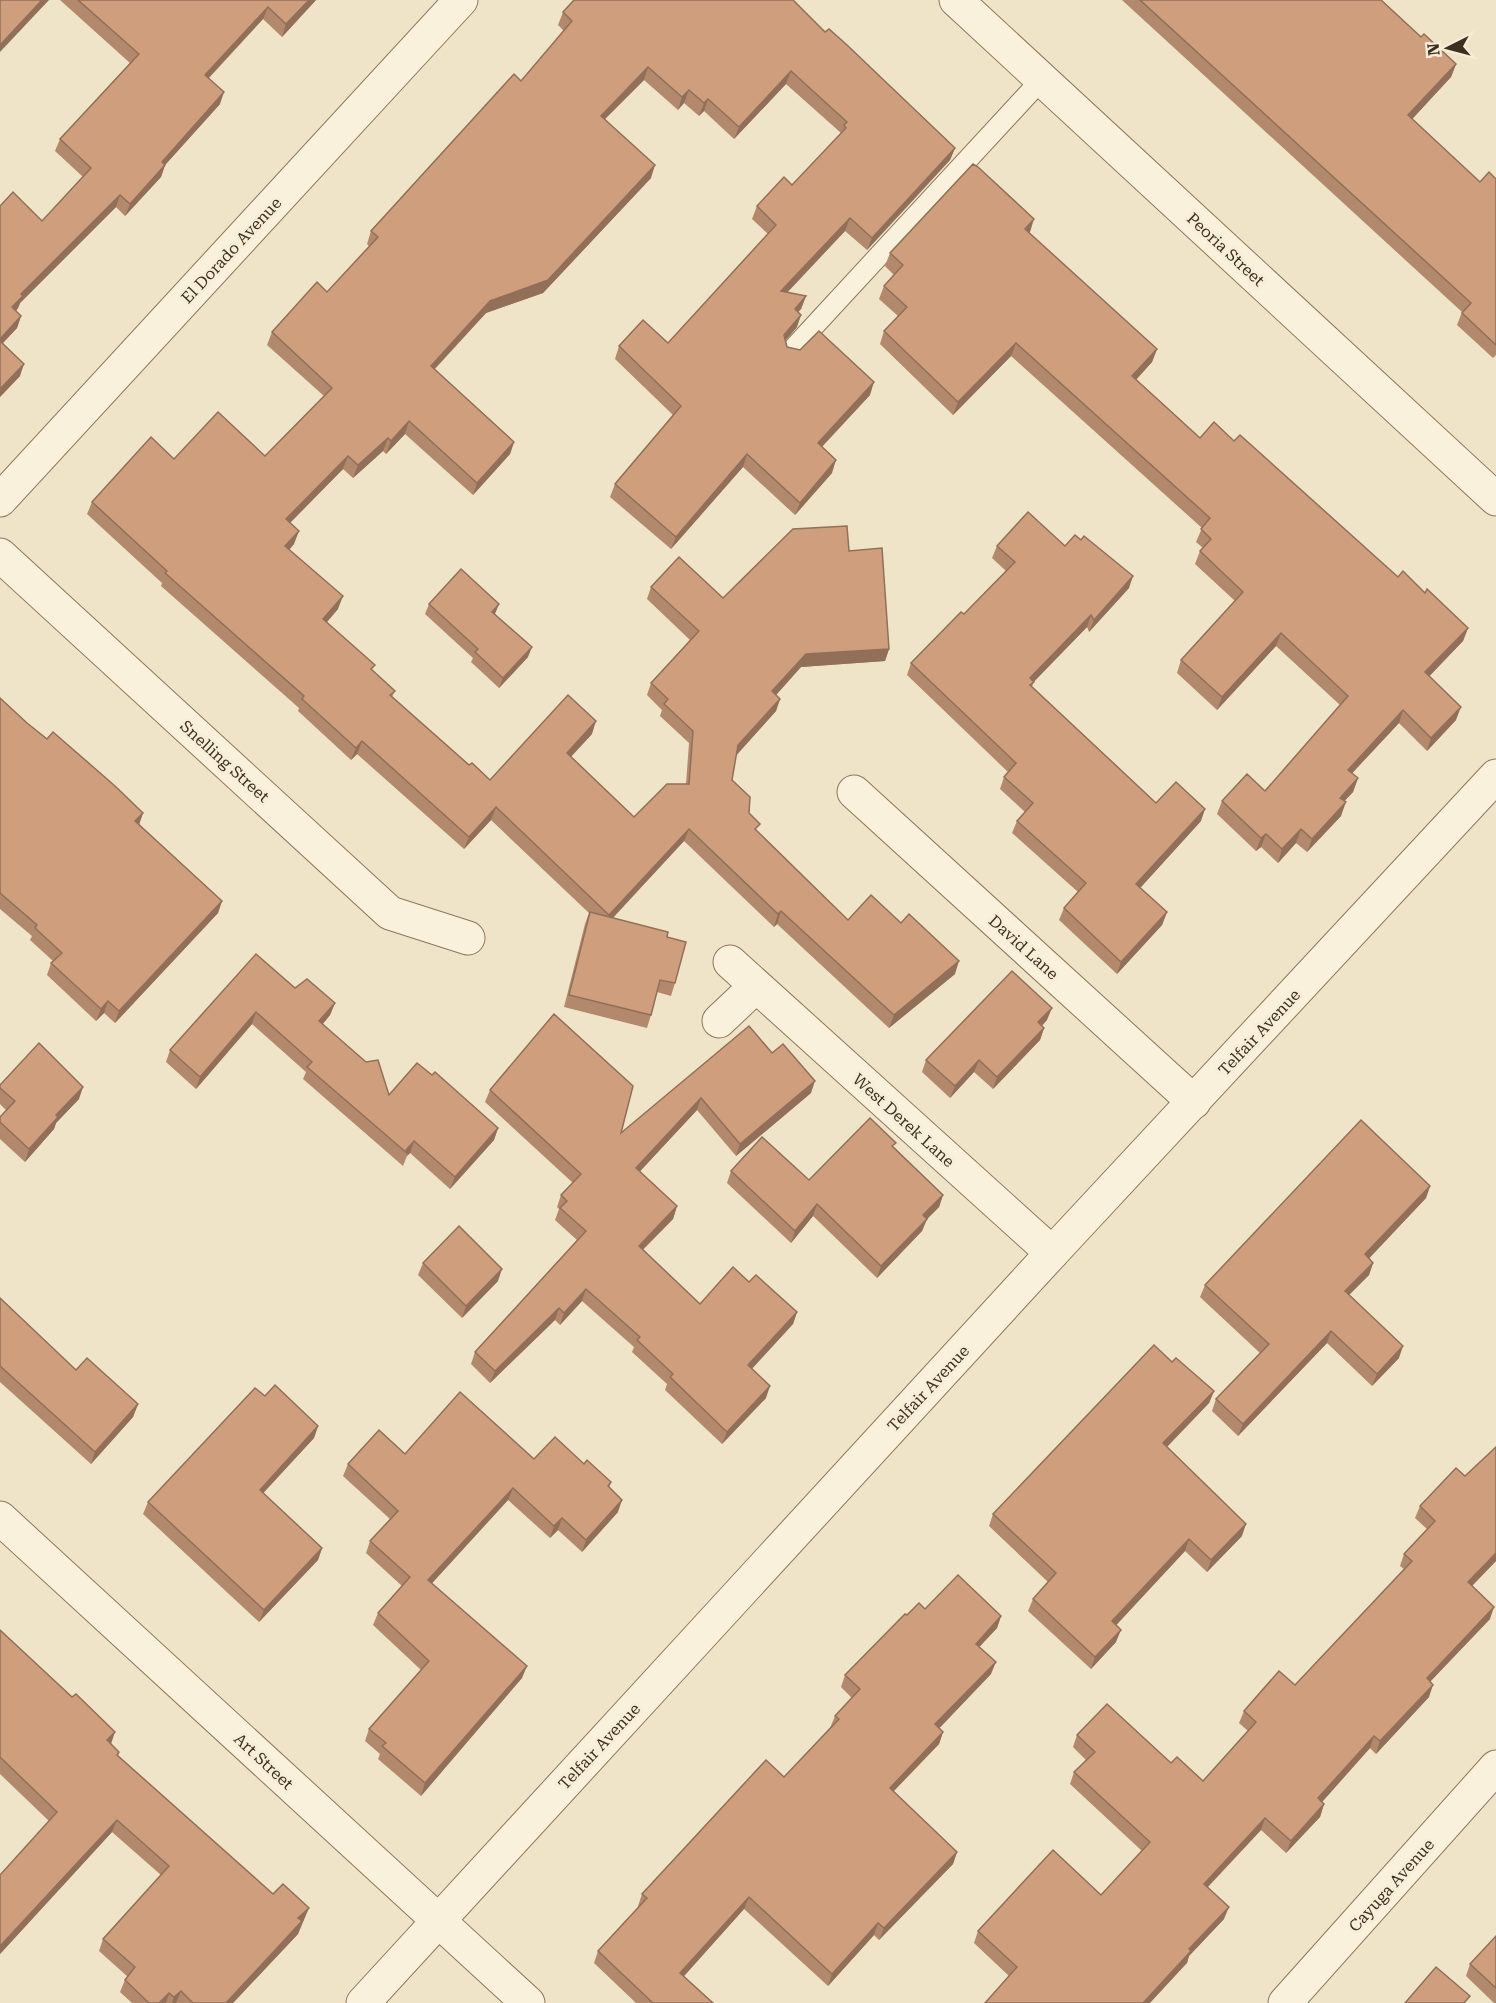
<svg xmlns="http://www.w3.org/2000/svg" width="1496" height="2003" font-family="'Roboto Serif',serif">
<style>
.lines{fill:none;stroke-linecap:round;stroke-linejoin:round}
.service-casing{stroke:#8d765c;stroke-width:22}
.minor-casing{stroke:#8d765c;stroke-width:35}
.service{stroke:#faf1dc;stroke-width:20}
.minor{stroke:#faf1dc;stroke-width:33}
.wall{fill:#b2896c}
.shaded-wall{fill:#916f58}
.building{fill:#cf9f7d;stroke:#916f58;stroke-width:1.5}
.labels{text-anchor:middle;stroke-width:6;stroke-linejoin:round;paint-order:stroke}
.street-label{font-size:16px;fill:#3d2e20;stroke:#f7eed8}
</style>
<rect width="100%" height="100%" fill="#f0e4c8"/>
<g class="lines">
<!-- service casing -->
<g class="service-casing">
<path id="service" d="M791,351L1042,79"/>
</g>
<!-- minor casing -->
<g class="minor-casing">
<g id="minor">
<path d="M956,0L1496,499"/>
<path d="M0,500L461,0"/>
<path d="M0,555L390,913L468,938"/>
<path d="M854,792L1194,1102"/>
<path d="M730,962L1052,1253"/>
<path d="M719,1021L756,986"/>
<path d="M0,1518L528,2003"/>
<path d="M363,2003L1052,1253L1496,776"/>
<path d="M1285,2003L1496,1767"/>
</g>
</g>
<!-- service -->
<use href="#service" class="service"/>
<!-- minor -->
<use href="#minor" class="minor"/>
</g>
<!-- wall -->
<g class="wall">
<path d="M60,0H316L282,37L263,19L209,78L220,104L165,165L161,177L125,216L116,207L20,303L18,308L16,311L21,316L17,328L3,343L20,376L0,397V206L42,221L83,177L55,151L60,139L130,63Z"/>
<path d="M1122,0H1381L1421,37L1456,64L1451,77L1412,119L1480,182L1496,179V355L1493,358L1457,325L1462,312Z"/>
<path d="M563,12L825,32L955,148L950,160L867,250L845,231L787,293L806,296L801,309L798,312L797,327L785,341L787,347L870,395L822,447L832,473L795,515L743,467L671,549L610,497L615,484L673,415L615,359L619,346L668,343L768,234L752,219L757,206L792,185L841,133L786,84L734,139L704,111L699,116L684,103L678,110L644,80L605,119L651,178L543,293L486,313L435,369L514,442L510,454L473,495L405,434L386,454L383,451L353,478L343,469L290,523L294,544L289,550L338,609L327,622L373,671L395,691L392,697L469,765L490,780L592,734L571,757L634,817L686,784L689,743L660,716L662,710L647,695L651,683L690,640L647,599L651,587L723,598L849,551L889,649L885,661L801,667L776,695L780,699L776,711L736,755L732,780L757,832L848,920L955,974L889,1028L777,924L774,927L684,841L613,918L667,937L675,983L671,996L657,992L651,1015L647,1028L564,1007L585,924L589,913L491,820L464,849L357,754L351,760L298,711L299,708L161,586L162,583L87,514L92,502L174,459L265,456L324,396L267,345L272,332L327,292L370,247L367,244L371,231L521,81L564,31L558,25Z"/>
<path d="M1030,232L1029,233L1157,349L1152,362L1136,379L1200,438L1234,441L1398,577L1425,593L1468,628L1463,641L1429,676L1456,720L1427,751L1399,723L1352,773L1358,778L1353,792L1344,801L1341,816L1307,852L1296,843L1278,863L1261,847L1256,851L1217,814L1222,801L1265,791L1340,705L1276,646L1217,710L1177,673L1181,660L1235,601L1195,564L1200,551L1203,548L1196,542L1202,528L1011,356L953,415L880,344L884,331L898,316L879,299L884,286L894,275L885,266L890,253Z"/>
<path d="M997,546H1065L1129,588L1089,632L1087,627L1034,681L1032,687L1156,803L1201,821L1140,888L1167,912L1162,925L1117,974L1059,920L1064,908L1078,892L1012,833L1017,821L1025,812L1000,789L1004,777L1008,772L907,675L911,663L964,614L1006,571L992,558Z"/>
<path d="M429,604L495,614L528,657L499,688L471,662L473,658L425,614Z"/>
<path d="M0,698L27,723L143,813L139,824L222,901L218,913L115,1023L104,1013L96,1021L47,975L51,963L53,961L30,940L32,936L0,909Z"/>
<path d="M295,988L335,1003L330,1015L323,1024L389,1095L498,1128L494,1140L450,1189L410,1153L407,1156L403,1166L303,1079L306,1072L252,1024L196,1089L166,1062L170,1050Z"/>
<path d="M1047,1020L1042,1026L1044,1028L1040,1040L993,1089L974,1072L950,1098L922,1072L926,1060Z"/>
<path d="M772,1053L811,1093L736,1156L697,1110L640,1171L677,1206L673,1219L643,1250L700,1304L749,1282L797,1312L793,1324L752,1369L766,1398L722,1444L665,1390L667,1384L632,1352L634,1347L582,1301L560,1325L555,1320L490,1383L471,1364L475,1352L577,1240L555,1220L559,1209L557,1207L561,1195L573,1183L485,1102L490,1090L621,1133Z"/>
<path d="M0,1085L79,1099L56,1123L54,1129L25,1162L0,1139V1117L6,1110L0,1104Z"/>
<path d="M894,1147L943,1195L939,1207L927,1219L922,1231L877,1278L813,1216L791,1243L727,1183L731,1171L809,1180Z"/>
<path d="M1430,1186L1426,1198L1369,1258L1373,1263L1369,1275L1349,1295L1399,1358L1372,1386L1327,1343L1238,1436L1212,1411L1216,1399L1260,1353L1200,1297L1205,1285Z"/>
<path d="M423,1263L498,1281L462,1318L418,1275Z"/>
<path d="M0,1298L76,1370L138,1404L133,1417L91,1464L0,1382Z"/>
<path d="M1172,1362L1214,1391L1209,1403L1167,1447L1242,1536L1207,1572L1185,1551L1116,1625V1642L1091,1669L1028,1611L1033,1599L1048,1582L989,1526L993,1514Z"/>
<path d="M265,1396L318,1426L314,1438L263,1493L322,1548L318,1560L259,1622L143,1514L148,1502Z"/>
<path d="M405,1454L534,1459L584,1464L611,1482L609,1488L618,1512L582,1552L558,1530L550,1538L508,1500L432,1583L522,1678L421,1796L378,1759L380,1754L365,1741L369,1729L421,1670L373,1625L378,1613L402,1586L366,1553L370,1541L390,1519L343,1476L348,1464Z"/>
<path d="M1420,1506L1496,1561L1472,1586L1490,1619L1430,1682L1429,1697L1376,1754L1370,1748L1322,1802L1324,1804L1320,1817L1286,1853L1261,1830L1208,1887L1224,1919L1189,1956L1187,1963L1009,1976L974,1943L978,1931L1101,1895L1142,1851L1070,1784L1074,1772L1086,1760L1073,1747L1077,1735L1171,1763L1203,1781L1248,1731L1239,1723L1244,1711L1295,1685L1404,1569L1400,1566L1404,1554L1427,1529L1415,1518Z"/>
<path d="M925,1609L1001,1616L997,1628L979,1647L991,1674L939,1728L943,1732L939,1744L893,1792L957,1852L953,1864L879,1940L874,1935L828,1986L744,1909L684,1976L713,2003H636L594,1963L598,1951L639,1907L638,1906L642,1894L784,1777L830,1728L835,1716L852,1698L841,1687L845,1675L907,1615Z"/>
<path d="M0,1630L119,1752L118,1756L273,1894L304,1920L302,1922L298,1934L233,2003H132L120,1992L125,1980L128,1977L99,1951L103,1939L161,1875L112,1832L0,1954V1875L49,1821L0,1774Z"/>
<path d="M1496,1936V2003H1494L1466,1976L1470,1964Z"/>
</g>
<!-- shaded-wall -->
<g class="shaded-wall">
<path d="M42,0H49L0,52V45Z"/>
<path d="M309,0H316L282,37L286,24Z"/>
<path d="M268,7L263,19L200,87L205,75Z"/>
<path d="M1456,64L1451,77L1404,128L1408,115Z"/>
<path d="M648,67L644,80L596,128L601,116Z"/>
<path d="M791,71L786,84L734,139L739,127Z"/>
<path d="M689,90L684,103L678,110L682,97Z"/>
<path d="M224,92L220,104L157,174L162,162Z"/>
<path d="M708,99L704,111L699,116L704,103Z"/>
<path d="M955,148L950,160L867,250L872,238Z"/>
<path d="M165,165L161,177L125,216L130,204Z"/>
<path d="M655,165L651,178L543,293L486,313L426,378L431,366L490,301Z"/>
<path d="M120,195L116,207L20,303L18,308L8,319L12,307L21,294Z"/>
<path d="M850,218L845,231L776,304L781,291Z"/>
<path d="M1034,219L1030,232L1020,242L1025,229Z"/>
<path d="M806,296L801,309L790,321L795,309Z"/>
<path d="M801,315L797,327L779,348L784,335Z"/>
<path d="M21,316L17,328L0,346V339Z"/>
<path d="M1016,343L1011,356L953,415L958,402Z"/>
<path d="M1157,349L1152,362L1128,389L1132,376Z"/>
<path d="M24,364L20,376L0,397V389Z"/>
<path d="M874,382L870,395L813,456L818,443Z"/>
<path d="M409,421L405,434L386,454L391,441Z"/>
<path d="M388,438L383,451L353,478L358,465Z"/>
<path d="M514,442L510,454L473,495L477,483Z"/>
<path d="M747,454L743,467L671,549L676,537Z"/>
<path d="M348,456L343,469L281,532L286,519Z"/>
<path d="M836,460L832,473L795,515L800,503Z"/>
<path d="M299,531L294,544L281,559L285,546Z"/>
<path d="M1133,576L1129,588L1089,632L1094,620Z"/>
<path d="M343,596L338,609L319,631L323,619Z"/>
<path d="M499,604L495,614L488,622L492,612Z"/>
<path d="M1091,615L1087,627L1026,690L1030,678Z"/>
<path d="M1468,628L1463,641L1421,685L1425,672Z"/>
<path d="M1281,633L1276,646L1217,710L1222,697Z"/>
<path d="M532,647L528,657L499,688L503,678Z"/>
<path d="M889,649L885,661L801,667L768,704L772,691L806,654Z"/>
<path d="M780,699L776,711L734,758L738,745Z"/>
<path d="M1461,707L1456,720L1427,751L1431,738Z"/>
<path d="M1403,710L1399,723L1343,783L1348,770Z"/>
<path d="M596,721L592,734L562,766L567,753Z"/>
<path d="M362,741L357,754L351,760L356,748Z"/>
<path d="M1358,778L1353,792L1335,811L1340,798Z"/>
<path d="M1346,802L1341,816L1307,852L1312,839Z"/>
<path d="M496,807L491,820L464,849L469,837Z"/>
<path d="M1205,809L1201,821L1132,897L1136,884Z"/>
<path d="M143,813L139,825L135,821Z"/>
<path d="M689,829L684,841L604,927L609,915Z"/>
<path d="M1301,829L1296,843L1278,863L1282,849Z"/>
<path d="M1266,834L1261,847L1256,851L1261,838Z"/>
<path d="M222,901L218,913L115,1023L119,1011Z"/>
<path d="M781,911L777,924L774,927L778,914Z"/>
<path d="M1167,912L1162,925L1117,974L1121,962Z"/>
<path d="M959,961L955,974L889,1028L894,1015Z"/>
<path d="M108,1001L104,1013L96,1021L101,1009Z"/>
<path d="M335,1003L330,1015L315,1033L319,1021Z"/>
<path d="M1052,1008L1047,1020L1033,1034L1038,1022Z"/>
<path d="M256,1012L252,1024L196,1089L200,1077Z"/>
<path d="M1044,1028L1040,1040L993,1089L997,1077Z"/>
<path d="M979,1060L974,1072L950,1098L955,1086Z"/>
<path d="M815,1081L811,1093L736,1156L740,1144Z"/>
<path d="M83,1087L79,1099L56,1123L54,1129L25,1162L29,1149L56,1115Z"/>
<path d="M701,1098L697,1110L632,1180L636,1168Z"/>
<path d="M498,1128L494,1140L450,1189L455,1177Z"/>
<path d="M414,1141L410,1153L407,1156L408,1154L406,1150Z"/>
<path d="M1430,1186L1426,1198L1361,1267L1365,1254Z"/>
<path d="M943,1195L939,1207L927,1219L922,1231L877,1278L881,1266L923,1215Z"/>
<path d="M817,1204L813,1216L791,1243L795,1231Z"/>
<path d="M677,1206L673,1219L634,1258L639,1246Z"/>
<path d="M1373,1263L1369,1275L1341,1303L1345,1291Z"/>
<path d="M502,1269L498,1281L462,1318L466,1306Z"/>
<path d="M586,1289L582,1301L560,1325L564,1313Z"/>
<path d="M559,1308L555,1320L490,1383L495,1371Z"/>
<path d="M797,1312L793,1324L744,1377L748,1365Z"/>
<path d="M1331,1331L1327,1343L1238,1436L1243,1424Z"/>
<path d="M1403,1346L1399,1358L1372,1386L1377,1374Z"/>
<path d="M770,1386L766,1398L722,1444L727,1432Z"/>
<path d="M1214,1391L1209,1403L1159,1455L1163,1443Z"/>
<path d="M138,1404L133,1417L91,1464L95,1452Z"/>
<path d="M318,1426L314,1438L255,1502L260,1490Z"/>
<path d="M513,1488L508,1500L424,1592L428,1580Z"/>
<path d="M622,1500L618,1512L582,1552L586,1540Z"/>
<path d="M562,1518L558,1530L550,1538L554,1526Z"/>
<path d="M1246,1524L1242,1536L1207,1572L1211,1560Z"/>
<path d="M1189,1539L1185,1551L1108,1634L1112,1621Z"/>
<path d="M322,1548L318,1560L259,1622L264,1610Z"/>
<path d="M1496,1553V1561L1464,1594L1468,1582Z"/>
<path d="M1494,1607L1490,1619L1422,1690L1427,1678Z"/>
<path d="M1001,1616L997,1628L971,1656L976,1644Z"/>
<path d="M1121,1630L1116,1642L1091,1669L1095,1657Z"/>
<path d="M996,1662L991,1674L931,1737L935,1724Z"/>
<path d="M527,1666L522,1678L421,1796L425,1783Z"/>
<path d="M1433,1685L1429,1697L1376,1754L1380,1741Z"/>
<path d="M115,1732L111,1744L107,1740Z"/>
<path d="M943,1732L939,1744L885,1800L890,1788Z"/>
<path d="M1374,1736L1370,1748L1314,1811L1318,1798Z"/>
<path d="M1324,1804L1320,1817L1286,1853L1291,1841Z"/>
<path d="M1265,1818L1261,1830L1199,1896L1204,1884Z"/>
<path d="M117,1820L112,1832L0,1954V1946Z"/>
<path d="M957,1852L953,1864L879,1940L884,1928Z"/>
<path d="M749,1897L744,1909L676,1985L680,1973Z"/>
<path d="M1229,1907L1224,1919L1189,1956L1187,1963L1150,2003H1143L1189,1949Z"/>
<path d="M309,1908L298,1934L233,2003H226L298,1918Z"/>
<path d="M878,1923L874,1935L828,1986L832,1974Z"/>
<path d="M181,1991L176,2003H172L174,1997Z"/>
<path d="M169,1993L166,2003H159Z"/>
</g>
<!-- building -->
<g class="building">
<path d="M0,0H42L0,45Z"/>
<path d="M78,0H309L286,24L268,7L205,75L224,92L162,162L165,165L130,204L120,195L21,294L23,296L12,307L21,316L0,339V206L13,192L42,221L91,168L60,139L139,54Z"/>
<path d="M574,0H793L825,32L829,29L847,45L955,148L872,238L850,218L781,291L806,296L795,309L801,315L784,335L787,347L800,350L819,331L874,382L818,443L836,460L800,503L747,454L676,537L615,484L681,406L619,346L643,320L668,343L776,225L757,206L784,177L792,185L846,128L844,125L847,122L791,71L739,127L708,99L704,103L689,90L682,97L648,67L601,116L655,165L548,280L490,301L431,366L514,442L477,483L409,421L391,441L388,438L358,465L348,456L286,519L299,531L285,546L343,596L323,619L375,665L371,669L395,691L390,695L469,765L472,763L490,780L568,695L596,721L567,753L634,817L667,784H689L693,731L664,704L668,699L651,683L699,631L651,587L679,557L723,598L793,529L847,526L849,551L882,548L889,649L806,654L772,691L780,699L738,745L732,780L750,797L749,813L760,824L755,829L848,920L871,895L901,923L909,914L959,961L894,1015L781,911L778,914L689,829L609,915L496,807L469,837L362,741L356,748L302,699L304,696L165,573L167,571L92,502L151,437L174,459L218,412L265,456L332,388L272,332L317,282L327,292L378,237L371,231L514,74L521,81L572,21L563,12Z"/>
<path d="M1140,0H1381L1421,37L1424,34L1456,64L1408,115L1480,182L1489,172L1496,179V345L1462,313L1471,303Z"/>
<path d="M973,164L978,167L1034,219L1025,229L1157,349L1132,376L1200,438L1214,422L1234,441L1240,435L1398,577L1403,571L1425,593L1427,589L1468,628L1425,672L1461,707L1431,738L1403,710L1348,770L1358,778L1340,798L1346,802L1312,839L1301,829L1282,849L1266,834L1261,838L1222,801L1247,774L1265,791L1348,696L1281,633L1222,697L1181,660L1243,592L1200,551L1211,539L1201,529L1210,518L1016,343L958,402L884,331L907,307L884,286L903,265L890,253Z"/>
<path d="M0,341L24,364L0,389Z"/>
<path d="M1028,512L1065,546L1075,535L1081,540L1084,536L1133,576L1094,620L1091,615L1030,678L1034,682L1030,685L1156,803L1176,782L1205,809L1136,884L1167,912L1121,962L1064,908L1086,883L1017,821L1033,803L1004,777L1016,763L911,663L961,612L964,614L1015,562L997,546Z"/>
<path d="M461,569L499,604L492,612L532,647L503,678L475,652L478,649L429,604Z"/>
<path d="M0,698L27,723L47,739L53,732L115,786L143,813L135,821L222,901L119,1011L108,1001L101,1009L51,963L62,953L35,928L37,925L0,893Z"/>
<path d="M590,912L668,932L667,937L686,942L675,983L660,980L651,1015L569,995Z"/>
<path d="M256,954L295,988L307,979L335,1003L319,1021L366,1062L378,1060L389,1095L417,1063L432,1075L435,1072L498,1128L455,1177L414,1141L406,1150L408,1154L307,1067L312,1062L256,1012L200,1077L170,1050Z"/>
<path d="M1012,971L1052,1008L1038,1022L1044,1028L997,1077L979,1060L955,1086L926,1060Z"/>
<path d="M554,1014L633,1086L621,1133L749,1026L772,1053L783,1044L815,1081L740,1144L701,1098L636,1168L677,1206L639,1246L700,1304L733,1267L749,1282L756,1275L797,1312L748,1365L770,1386L727,1432L670,1377L673,1374L637,1340L640,1337L586,1289L564,1313L559,1308L495,1371L475,1352L586,1231L560,1208L567,1201L561,1195L581,1174L490,1090Z"/>
<path d="M39,1043L83,1087L56,1115L58,1117L29,1149L0,1122V1117L15,1101L0,1088V1085Z"/>
<path d="M870,1118L896,1143L892,1146L943,1195L923,1215L927,1219L881,1266L817,1204L795,1231L731,1171L762,1137L809,1180Z"/>
<path d="M1361,1120L1430,1186L1365,1254L1373,1263L1345,1291L1403,1346L1377,1374L1331,1331L1243,1424L1216,1399L1269,1344L1205,1285Z"/>
<path d="M459,1226L502,1269L466,1306L423,1263Z"/>
<path d="M0,1298L76,1370L87,1358L138,1404L95,1452L0,1366Z"/>
<path d="M1154,1345L1172,1362L1176,1358L1214,1391L1163,1443L1246,1524L1211,1560L1189,1539L1112,1621L1121,1630L1095,1657L1033,1599L1056,1573L993,1514Z"/>
<path d="M275,1385L318,1426L260,1490L322,1548L264,1610L148,1502L255,1388L265,1396Z"/>
<path d="M460,1392L534,1459L555,1437L584,1464L587,1460L611,1482L608,1486L622,1500L586,1540L562,1518L554,1526L513,1488L428,1580L527,1666L425,1783L382,1746L386,1743L369,1729L429,1661L378,1613L410,1577L370,1541L398,1511L348,1464L379,1430L405,1454Z"/>
<path d="M1496,1447V1553L1468,1582L1494,1607L1427,1678L1433,1685L1380,1741L1374,1736L1318,1798L1324,1804L1291,1841L1265,1818L1204,1884L1229,1907L1189,1949L1191,1951L1143,2003H985L1017,1967L978,1931L1053,1850L1101,1895L1150,1842L1074,1772L1095,1752L1077,1735L1107,1704L1171,1763L1177,1757L1203,1781L1256,1722L1244,1711L1279,1671L1295,1685L1412,1561L1404,1554L1435,1521L1420,1506L1456,1468L1465,1476Z"/>
<path d="M958,1575L1001,1616L976,1644L996,1662L935,1724L943,1732L890,1788L957,1852L884,1928L878,1923L832,1974L749,1897L680,1973L713,2003H653L598,1951L647,1898L642,1894L766,1760L784,1777L839,1719L835,1716L860,1689L845,1675L905,1614L907,1615L919,1603L925,1609Z"/>
<path d="M0,1630L72,1697L76,1694L115,1732L107,1740L119,1752L117,1755L273,1894L283,1884L309,1908L298,1918L302,1921L226,2003H193L181,1991L174,1997L169,1993L159,2003H149L125,1980L135,1967L103,1939L169,1866L117,1820L0,1946V1875L57,1812L0,1757Z"/>
<path d="M1496,1936V1988L1470,1964Z"/>
<path d="M1436,1967L1470,1996L1464,2003H1405Z"/>
</g>
<g class="labels">
<!-- street labels -->
<g class="street-label">
<text transform="translate(1226 249) rotate(43)" y="6">Peoria Street</text>
<text transform="translate(231 250) rotate(-47)" y="6">El Dorado Avenue</text>
<text transform="translate(225 761) rotate(42)" y="6">Snelling Street</text>
<text transform="translate(1024 947) rotate(42)" y="6">David Lane</text>
<text transform="translate(1259 1032) rotate(-47)" y="6">Telfair Avenue</text>
<text transform="translate(904 1120) rotate(42)" y="6">West Derek Lane</text>
<text transform="translate(928 1388) rotate(-47)" y="6">Telfair Avenue</text>
<text transform="translate(599 1746) rotate(-47)" y="6">Telfair Avenue</text>
<text transform="translate(264 1761) rotate(43)" y="6">Art Street</text>
<text transform="translate(1391 1885) rotate(-48)" y="6">Cayuga Avenue</text>
</g>
</g>
<!-- north arrow -->
<g transform="translate(1448 48) rotate(264)" stroke="#f7eed8" stroke-width="4.5" paint-order="stroke">
<path d="M0-4.5L10 22L0 15L-10 22Z" fill="#3d2e20"/>
<text y="-9" font-size="16" font-weight="bold" text-anchor="middle" fill="#3d2e20">N</text>
</g>
</svg>
